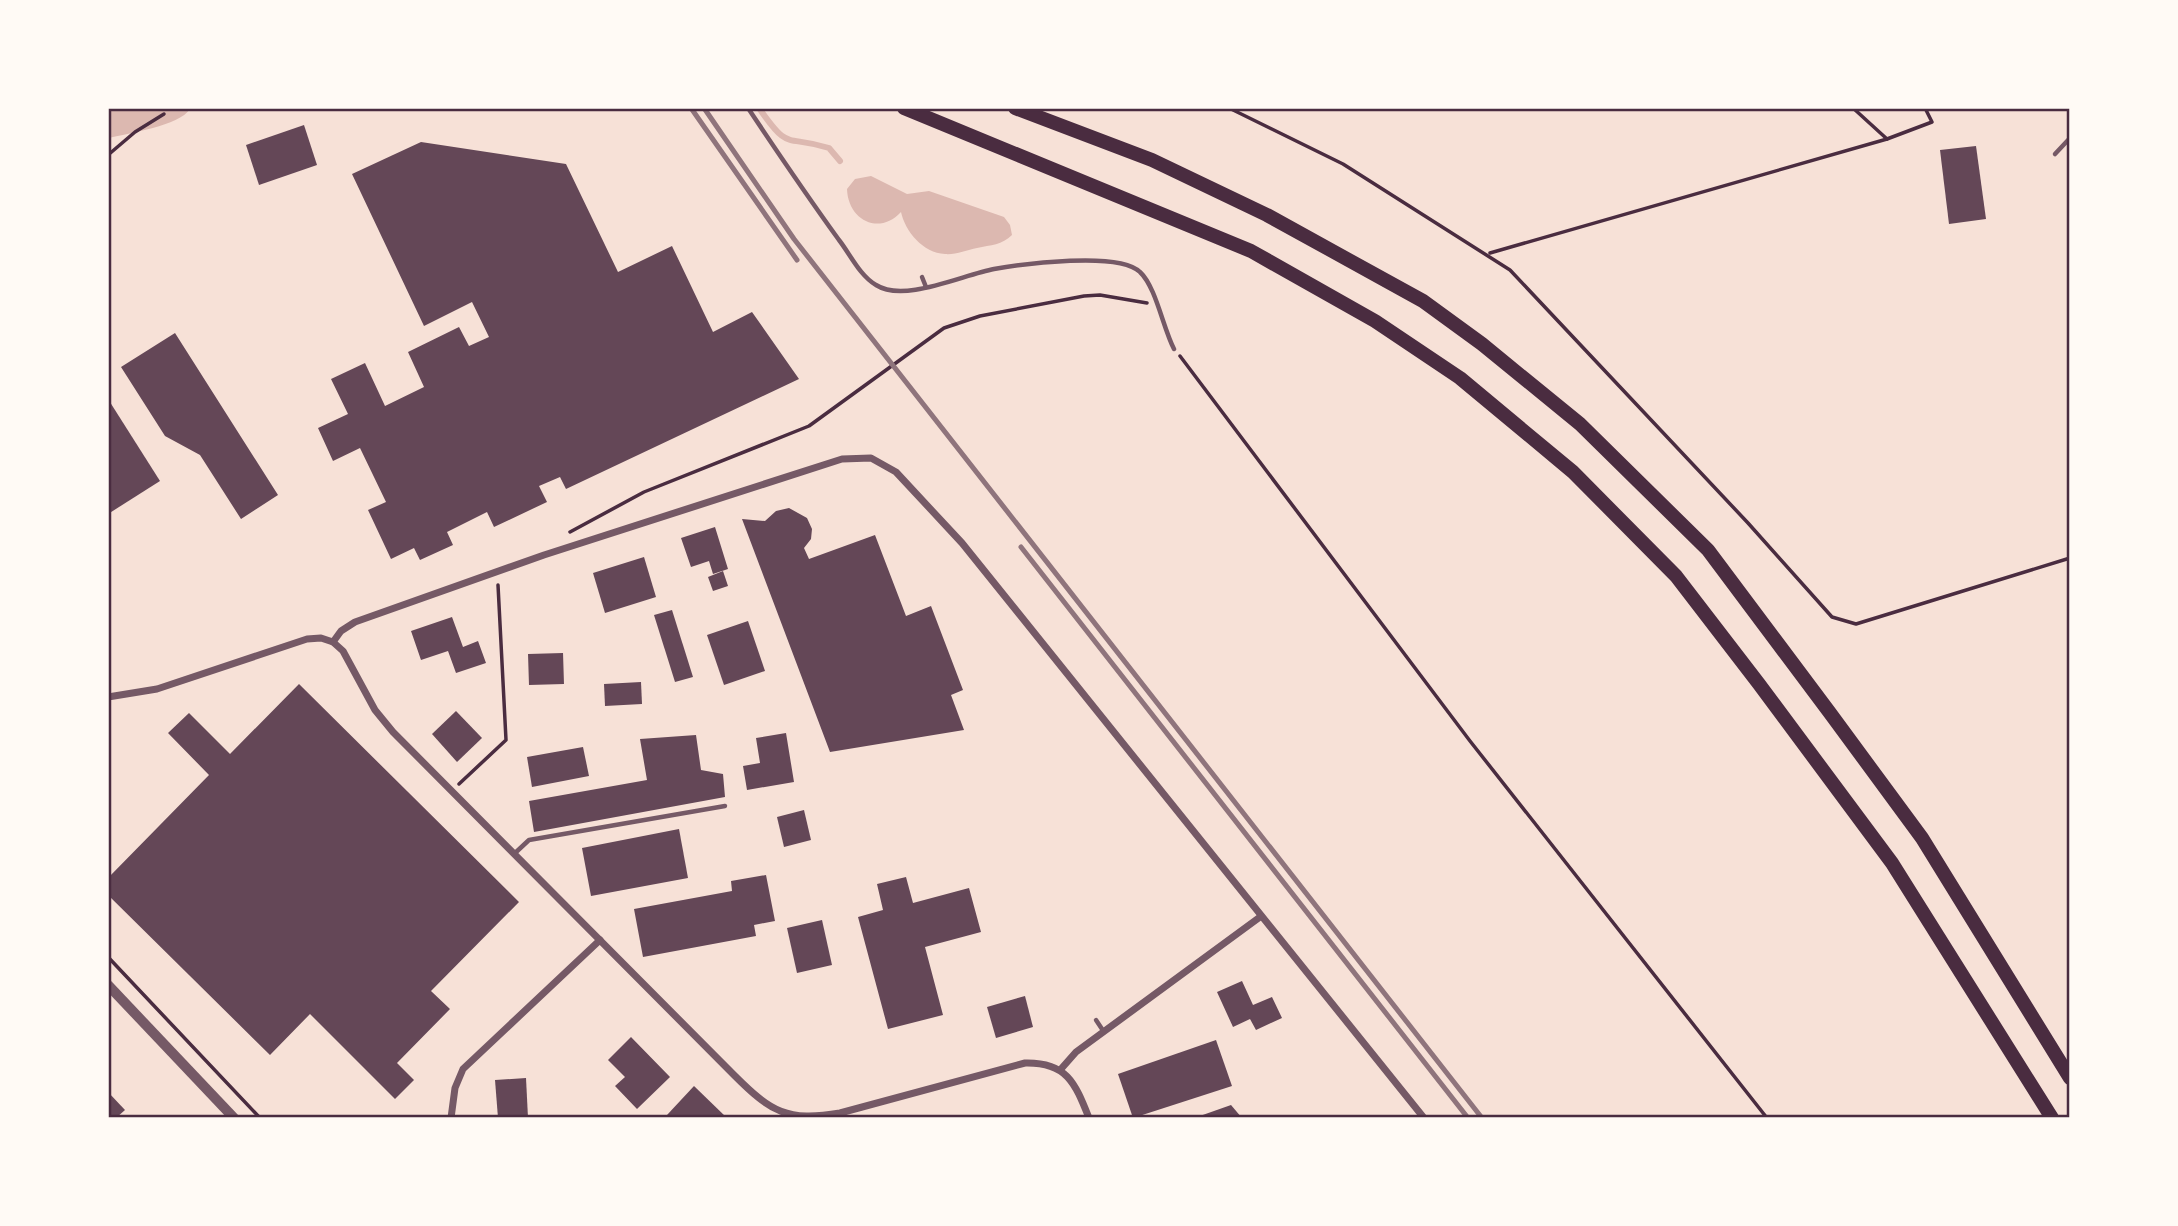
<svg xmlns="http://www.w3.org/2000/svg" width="2178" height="1226" font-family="Karla,sans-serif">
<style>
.water{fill:#dcb8b0}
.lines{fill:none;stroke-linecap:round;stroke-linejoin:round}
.stream{stroke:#dcb8b0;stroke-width:6}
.building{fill:#644757}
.path{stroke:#4a2c40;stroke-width:3.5}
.service{stroke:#755966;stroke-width:4.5}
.minor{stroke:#755966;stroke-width:7}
.tertiary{stroke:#755966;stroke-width:10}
.trunk{stroke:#4a2c40;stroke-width:14}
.rail{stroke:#8f747c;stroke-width:5}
.neatline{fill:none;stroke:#4a2c40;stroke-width:2.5}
</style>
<rect width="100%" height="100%" fill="#f7e1d7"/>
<!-- water -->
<g class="water">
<path d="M109,109H190C179,126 129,133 109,138Z"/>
<path d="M871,176L907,194L929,191L1004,217L1010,225L1012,235C1002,245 991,245 977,248C967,250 955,255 945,254C923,253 905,231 901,212C879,236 848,220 847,189L855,179Z"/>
</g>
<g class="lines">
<!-- stream -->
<path class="stream" d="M759,108C790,153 785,134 829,148L840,161"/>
</g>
<!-- building -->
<g class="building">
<path d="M304,125L317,165L259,185L246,145Z"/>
<path d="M421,142L566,164L618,272L672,246L713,332L752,312L799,379L566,489L560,477L539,486L547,502L494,527L487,512L447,532L453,545L420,560L414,548L391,559L368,510L386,502L360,448L333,461L318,428L348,414L331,379L365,363L385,406L424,387L408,352L459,327L469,346L489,337L472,302L424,326L352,174Z"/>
<path d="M1976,146L1986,219L1949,224L1940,150Z"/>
<path d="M175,333L278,495L241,519L200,455L165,436L121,367Z"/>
<path d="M108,399L160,481L108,514Z"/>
<path d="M789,508L807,518L812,529L811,539L804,548L809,559L875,535L906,616L931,606L963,690L951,695L964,730L830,752L742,519L765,521L776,511Z"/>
<path d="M715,527L728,569L713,574L709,561L691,567L681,538Z"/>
<path d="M644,557L656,597L605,613L593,573Z"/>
<path d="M723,571L728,586L713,591L708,577Z"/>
<path d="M672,610L693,677L675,682L654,615Z"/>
<path d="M452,617L463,647L478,641L486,663L456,673L448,651L421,660L411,631Z"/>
<path d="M748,621L765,671L724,685L707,635Z"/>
<path d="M563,653L564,684L529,685L528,654Z"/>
<path d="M641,682L642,704L605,706L604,684Z"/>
<path d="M299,684L519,902L431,991L450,1009L397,1063L414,1080L395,1099L310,1014L270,1055L108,895V878L209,775L168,733L189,713L230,754Z"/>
<path d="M456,711L482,738L457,762L432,734Z"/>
<path d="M786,733L794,782L747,790L743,766L760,763L756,738Z"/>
<path d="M696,735L701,770L723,774L725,797L534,832L529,801L647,780L640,739Z"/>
<path d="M583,747L589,776L532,787L527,757Z"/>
<path d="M804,810L811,840L784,847L777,817Z"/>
<path d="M679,829L688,878L591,896L582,848Z"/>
<path d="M766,875L775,921L754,925L756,936L643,957L634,909L732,891L731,881Z"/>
<path d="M906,877L913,903L969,888L981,932L925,947L943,1015L888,1029L858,917L883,910L877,884Z"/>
<path d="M822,920L832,965L797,973L787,928Z"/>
<path d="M1242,981L1253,1005L1272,997L1282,1018L1256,1030L1250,1019L1233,1027L1217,992Z"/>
<path d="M1025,996L1033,1027L996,1038L987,1007Z"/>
<path d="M631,1037L670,1077L637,1109L615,1086L625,1077L608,1060Z"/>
<path d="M1216,1040L1232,1086L1133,1118L1118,1074Z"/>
<path d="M526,1078L528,1118H498L495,1080Z"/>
<path d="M694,1086L727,1118H670L667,1115Z"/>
<path d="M108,1092L125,1110L116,1118H108Z"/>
<path d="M1231,1105L1242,1118H1197V1117Z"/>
</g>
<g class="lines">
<!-- path -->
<g class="path">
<path d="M1229,108L1343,164L1510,270L1748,523L1832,617L1856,624L2070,558"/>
<path d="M1853,108L1887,139"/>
<path d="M108,155L135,132L164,114"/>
<path d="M1490,253L1887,139L1932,122L1925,108"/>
<path d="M1180,356L1470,741L1767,1118"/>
<path d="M570,532L644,492L809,426L944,328L980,316L1084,296L1100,295L1147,303"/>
<path d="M459,784L506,740L498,585"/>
<path d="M108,957L260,1118"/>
</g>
<!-- service -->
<g class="service">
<path d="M748,108C778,153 808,197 839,240C850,254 860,276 876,285C904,303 962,275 994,269C1023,264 1119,251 1140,272C1156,287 1163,328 1174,349"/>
<path d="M2055,154L2070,138"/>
<path d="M922,277L926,287"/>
<path d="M514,854L529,840L725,806"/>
<path d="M1096,1020L1104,1032"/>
</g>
<!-- minor -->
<g class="minor">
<path d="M333,642L341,631L355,622L544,555L842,459L871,458L896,472L962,543L1424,1118"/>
<path d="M108,697L157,689L307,639L321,638L333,642L343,651L375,710L393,732L734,1075C771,1112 787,1122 840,1113L1025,1063C1067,1062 1075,1083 1089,1118"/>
<path d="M1061,1069L1076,1052L1260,917"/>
<path d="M451,1118L455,1088L463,1069L600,940"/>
</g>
<!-- tertiary -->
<path class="tertiary" d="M108,985L234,1118"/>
<!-- trunk -->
<g class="trunk">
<path d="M904,108L1251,251L1375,321L1460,378L1573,472L1676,576L1759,684L1892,863L2052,1118"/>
<path d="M1015,108L1152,160L1267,215L1423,301L1482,344L1580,424L1708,550L1830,713L1922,838L2070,1078"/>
</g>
<!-- rail -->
<g class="rail">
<path d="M691,108L797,260"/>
<path d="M704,108L794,239L1482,1118"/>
<path d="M1021,547L1468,1118"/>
</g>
</g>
<!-- border -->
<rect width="2178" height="1226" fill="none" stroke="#fffaf5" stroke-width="220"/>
<rect x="110" y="110" width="1958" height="1006" class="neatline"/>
</svg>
